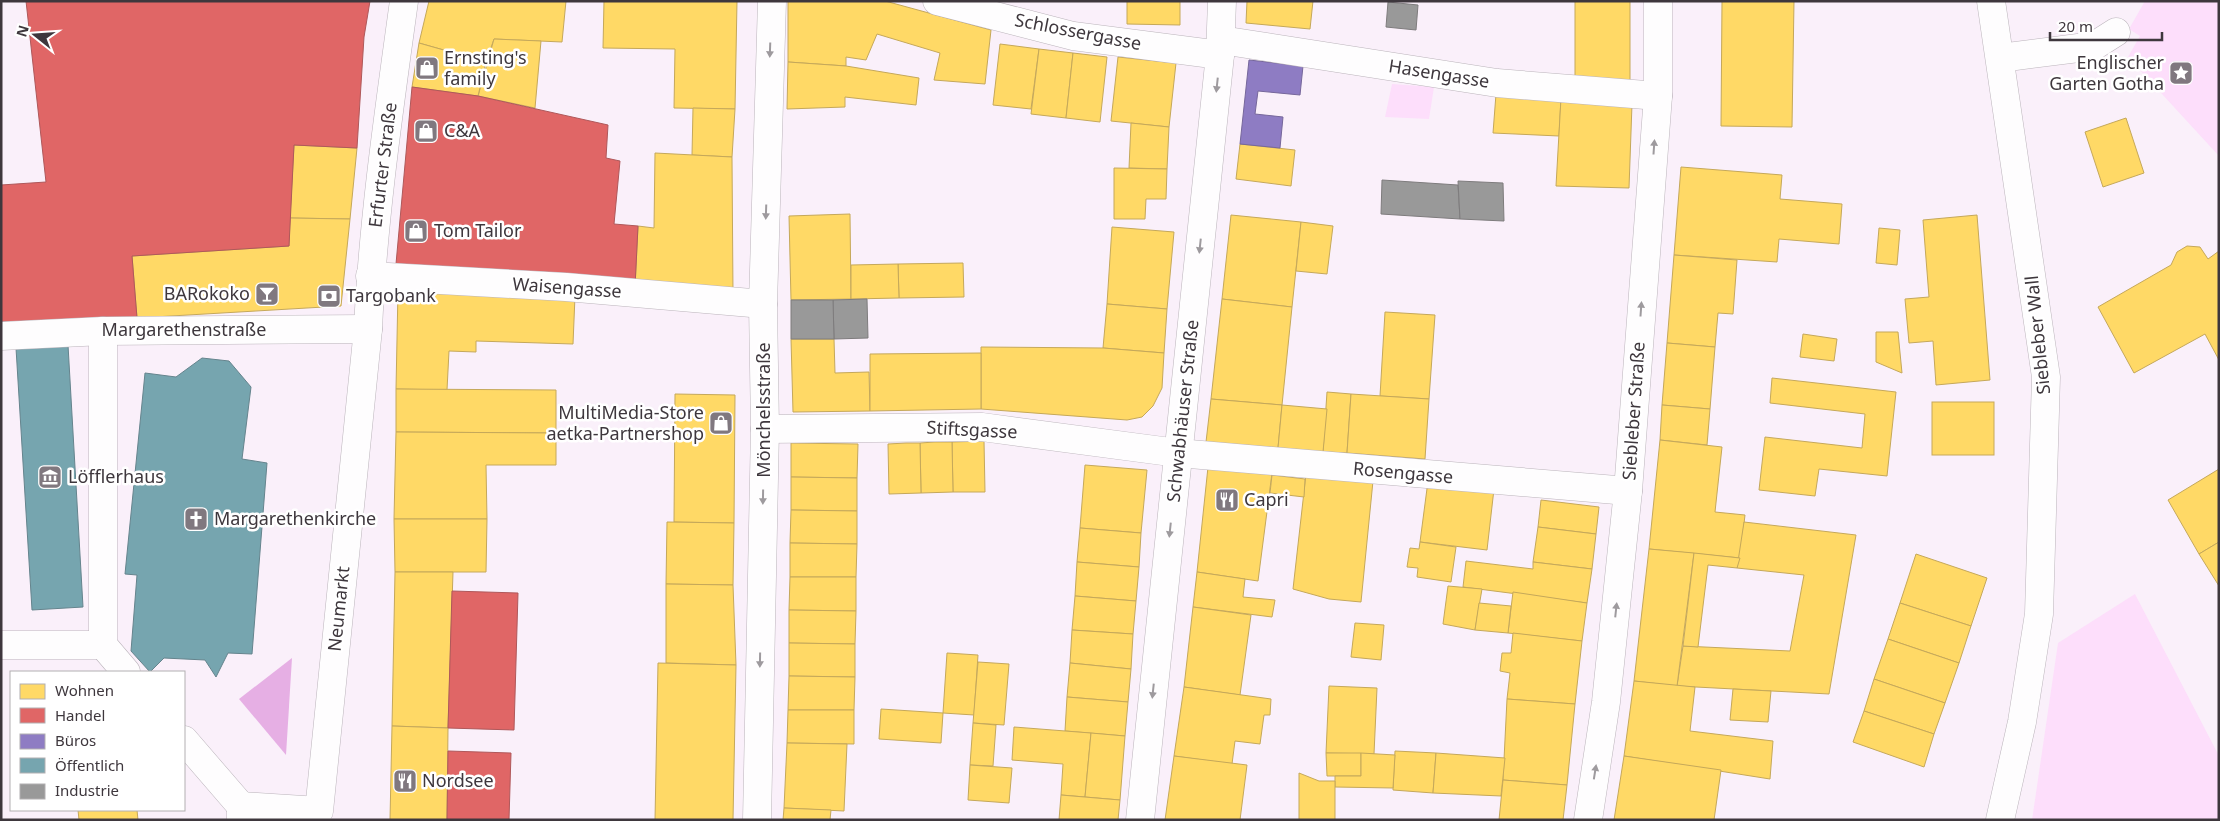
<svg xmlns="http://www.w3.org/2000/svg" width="2220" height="821" font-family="'Noto Sans',sans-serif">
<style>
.green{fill:#fddefb}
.water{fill:#e6afe4}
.homes{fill:#ffd966;stroke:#c5a85a}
.shops{fill:#e06666;stroke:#af585a}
.offices{fill:#8e7cc3;stroke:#76679b}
.public{fill:#76a5af;stroke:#65848d}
.industry{fill:#999;stroke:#7e7c7d}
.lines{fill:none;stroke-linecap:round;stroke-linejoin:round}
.minor-casing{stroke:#bbb4bb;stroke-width:29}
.minor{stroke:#fefdfe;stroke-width:28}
.oneway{fill:#9e9a9e}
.labels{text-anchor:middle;stroke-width:5;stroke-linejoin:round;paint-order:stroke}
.street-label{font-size:18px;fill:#3e373d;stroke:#fff}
.poi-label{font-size:18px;fill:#3e373d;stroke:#fff;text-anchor:start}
</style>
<rect width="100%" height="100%" fill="#faf0fa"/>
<!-- green -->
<g class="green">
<path d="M2145,1H2219V156L2128,57L2140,36L2129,29Z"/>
<path d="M1392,84L1434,87L1429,119L1385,117Z"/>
<path d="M2135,594L2219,756V820H2032L2058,643Z"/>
</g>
<!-- water -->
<path class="water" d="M292,658L286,755L239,699Z"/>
<!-- homes -->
<g class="homes">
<path d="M429,1H566L562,42L494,39L486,62L419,43Z"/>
<path d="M604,1H737L735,109L674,108L675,49L603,48Z"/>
<path d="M788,1H885L991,30L985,84L934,80L940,53L877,34L866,60L846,57V66L788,62Z"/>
<path d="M1127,1H1180V25L1127,24Z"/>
<path d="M1247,1H1313L1310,29L1246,23Z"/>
<path d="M1575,1H1630V80L1575,79Z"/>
<path d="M1722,1H1794L1792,127L1721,126Z"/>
<path d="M494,39L541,41L535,108L478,96Z"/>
<path d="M419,43L486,62L478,96L412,87Z"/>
<path d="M1000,44L1039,49L1031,109L993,105Z"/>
<path d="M1039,49L1073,53L1066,118L1031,114Z"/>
<path d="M1073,53L1107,57L1100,122L1066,118Z"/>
<path d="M1118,57L1176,63L1169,127L1111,121Z"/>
<path d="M788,62L846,66L919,78L916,105L845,97V107L787,109Z"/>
<path d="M1496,94L1561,98L1559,136L1493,133Z"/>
<path d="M1561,98L1632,104L1629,188L1556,186Z"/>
<path d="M693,108L735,109L732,157L692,155Z"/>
<path d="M2126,118L2144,173L2103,187L2085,132Z"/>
<path d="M1131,123L1169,127L1167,169L1129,168Z"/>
<path d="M1240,144L1295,150L1291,186L1236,179Z"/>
<path d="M294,145L357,148L350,219L290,218Z"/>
<path d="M655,153L732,157L733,294L635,287L638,226L654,228Z"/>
<path d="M1681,167L1782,175L1780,199L1842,204L1839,244L1779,239L1777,262L1674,255Z"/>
<path d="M1114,168L1167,169L1166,199H1146L1145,219H1114Z"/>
<path d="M850,214L851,299L791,300L789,216Z"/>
<path d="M1231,215L1301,222L1292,307L1222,299Z"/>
<path d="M1977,215L1990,380L1936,385L1933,341L1909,343L1905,299L1929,297L1923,220Z"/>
<path d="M290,218L350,219L341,306L137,318L132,256L289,246Z"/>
<path d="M1301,222L1333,226L1327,274L1296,271Z"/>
<path d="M1112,227L1174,232L1167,309L1107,304Z"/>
<path d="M1879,228L1900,230L1897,265L1876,263Z"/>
<path d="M2187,246L2200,247L2208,259L2219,251V360L2205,334L2134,373L2098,307L2171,265L2177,252Z"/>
<path d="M1674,255L1737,260L1733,314L1718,313L1715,347L1667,343Z"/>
<path d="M963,263L964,297L899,298L898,264Z"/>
<path d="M898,264L899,298L851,299V265Z"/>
<path d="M398,290L575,296L573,344L476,341V352L449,351L447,390L396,389Z"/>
<path d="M1222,299L1292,307L1282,405L1211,399Z"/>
<path d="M1107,304L1167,309L1164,353L1103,348Z"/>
<path d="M1385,312L1435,315L1429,399L1380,396Z"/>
<path d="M1876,332H1898L1902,373L1876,362Z"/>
<path d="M1803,334L1837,339L1834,361L1800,357Z"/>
<path d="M791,339H834L835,373L869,372L870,411L793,412Z"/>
<path d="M1667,343L1715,347L1710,409L1662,405Z"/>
<path d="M981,347L1103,348L1164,353L1162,388L1153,406L1142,417L1127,420L981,409Z"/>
<path d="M981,353V409L870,411V354Z"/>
<path d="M1772,378L1896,392L1887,476L1819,469L1815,496L1759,490L1765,437L1862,448L1865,414L1770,403Z"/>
<path d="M396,389L556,390V433L396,432Z"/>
<path d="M1327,392L1351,394L1347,453L1323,452Z"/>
<path d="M675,394L735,395L734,523L674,522Z"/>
<path d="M1351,394L1429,399L1425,459L1347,453Z"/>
<path d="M1211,399L1282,405L1278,448L1206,442Z"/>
<rect x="1932" y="402" width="62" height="53"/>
<path d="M1282,405L1327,409L1323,452L1278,448Z"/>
<path d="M1662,405L1710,409L1707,445L1660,440Z"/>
<path d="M396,432L556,433V465H486L487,519H394Z"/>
<path d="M1660,440L1722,447L1715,512L1745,515L1740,558L1649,549Z"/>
<path d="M984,441L985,492H953L952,442Z"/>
<path d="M935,442H952L953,492L921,493L920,443Z"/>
<path d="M791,443L858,444L857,478L791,477Z"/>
<path d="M906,443H920L921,493L889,494L888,444Z"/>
<path d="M1085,465L1147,470L1141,533L1080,528Z"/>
<path d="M1208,467L1272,473L1258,581L1197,572Z"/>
<path d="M2219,469V542L2199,554L2168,500Z"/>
<path d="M1306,474L1373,481L1361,602L1329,599L1293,589Z"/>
<path d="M1272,475L1305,479L1304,497L1270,493Z"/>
<path d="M791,477L857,478V511L791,510Z"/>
<path d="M1428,481L1494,489L1487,550L1420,542Z"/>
<path d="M1541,500L1599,507L1596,534L1538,527Z"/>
<path d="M791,510L857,511V544L790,543Z"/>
<path d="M394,519H487L486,572H395Z"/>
<path d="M667,522L734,523L733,585L666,584Z"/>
<path d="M1744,522L1856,535L1829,694L1677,686L1683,646L1790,651L1804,575L1737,568Z"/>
<path d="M1538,527L1596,534L1592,569L1533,562Z"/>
<path d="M1080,528L1141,533L1139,567L1077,562Z"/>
<path d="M1420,542L1456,547L1451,582L1417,577L1418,568L1407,567L1410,548L1419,549Z"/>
<path d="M2219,542V586L2199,554Z"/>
<path d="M790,543L857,544L856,577H790Z"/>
<path d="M1649,549L1694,553L1677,686L1634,681Z"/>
<path d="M1694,553L1740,558L1737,568L1708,565L1698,647L1683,646Z"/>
<path d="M1916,554L1987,578L1971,626L1900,603Z"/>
<path d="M1466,561L1533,569V562L1592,569L1587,603L1463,587Z"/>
<path d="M1077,562L1139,567L1136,601L1075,596Z"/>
<path d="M395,572H453L448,728L392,726Z"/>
<path d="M1197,572L1245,579L1243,597L1275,600L1272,617L1193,607Z"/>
<path d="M790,577H856V611L789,610Z"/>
<path d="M666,584L733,585L736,665L666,663Z"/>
<path d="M1448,586L1482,589L1475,630L1443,624Z"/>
<path d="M1513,592L1587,603L1582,641L1508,633Z"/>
<path d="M1075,596L1136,601L1133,634L1072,630Z"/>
<path d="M1479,603L1511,606L1508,633L1475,630Z"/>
<path d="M1900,603L1971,626L1959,663L1888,639Z"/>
<path d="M1193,607L1251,615L1240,695L1184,687Z"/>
<path d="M789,610L856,611L855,644L789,643Z"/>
<path d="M1355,623L1384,625L1381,660L1351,657Z"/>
<path d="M1072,630L1133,634L1131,669L1070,663Z"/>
<path d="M1513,633L1582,641L1575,704L1507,699L1510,673L1500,671L1502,653H1511Z"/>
<path d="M1888,639L1959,663L1945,703L1874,679Z"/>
<path d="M789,643L855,644V677L789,676Z"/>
<path d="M947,653L978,655L974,715L943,713Z"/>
<path d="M978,662L1009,664L1004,725L973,723Z"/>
<path d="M658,663L736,665L733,820H655Z"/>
<path d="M1070,663L1131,669L1128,702L1067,697Z"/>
<path d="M789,676L855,677L854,710H788Z"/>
<path d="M1874,679L1945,703L1934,734L1864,711Z"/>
<path d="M1634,681L1695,687L1690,731L1773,741L1770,779L1624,756Z"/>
<path d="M1329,686L1377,688L1374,754L1326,753Z"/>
<path d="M1184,687L1271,699L1270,715H1264L1260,744L1235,741L1232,764L1174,756Z"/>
<path d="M1733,689L1771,691L1768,722L1730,720Z"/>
<path d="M1067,697L1128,702L1125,736L1065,731Z"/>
<path d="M1507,699L1575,704L1567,785L1503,780Z"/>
<path d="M881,709L943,713L941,743L879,739Z"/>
<path d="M788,710H854V744L787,743Z"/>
<path d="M1864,711L1934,734L1924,767L1853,742Z"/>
<path d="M973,723L996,725L993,766L970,765Z"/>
<path d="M392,726L448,728L447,820H390Z"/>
<path d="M1014,727L1091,733L1085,797L1061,795L1063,764L1012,760Z"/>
<path d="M1091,733L1125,736L1120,800L1085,797Z"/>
<path d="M787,743L847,744L844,811L784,808Z"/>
<path d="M1395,751L1436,753L1433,793L1393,790Z"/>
<path d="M1326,753H1361V776H1327Z"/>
<path d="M1361,753L1395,755L1393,788L1335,787V776H1361Z"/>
<path d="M1436,753L1505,758L1501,796L1433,793Z"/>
<path d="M1174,756L1247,765L1240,820H1165Z"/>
<path d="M1624,756L1721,770L1714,820H1614Z"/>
<path d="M970,765L1012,768L1009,803L968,800Z"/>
<path d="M1299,773L1319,781H1335V820H1299Z"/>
<path d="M1503,780L1567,785L1563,820H1499Z"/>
<path d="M1061,795L1120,800L1118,820H1059Z"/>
<path d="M784,808L831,810L830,820H783Z"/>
<path d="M78,810H137L138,820H79Z"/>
</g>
<!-- shops -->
<g class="shops">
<path d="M26,1H370L364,37L357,148L294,145L289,246L132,256L137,318L1,322V185L46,182Z"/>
<path d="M412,87L478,96L608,125L606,158L620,161L614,224L638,226L635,287L396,264Z"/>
<path d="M452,591L518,593L514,730L448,728Z"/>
<path d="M448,751L511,753L509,820H447Z"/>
</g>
<!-- offices -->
<path class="offices" d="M1249,60L1303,66L1300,95L1258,91L1255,114L1283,117L1280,148L1240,144Z"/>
<!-- public -->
<g class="public">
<path d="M68,345L83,607L32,610L16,348Z"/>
<path d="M202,358L229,361L251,387L242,459L267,463L252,654L228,653L216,677L205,660L164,658L150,672L131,651L137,575L125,574L145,373L176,377Z"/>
</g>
<!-- industry -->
<g class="industry">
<path d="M1388,2L1418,5L1416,30L1386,27Z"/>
<path d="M1382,180L1458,185L1460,219L1381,214Z"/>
<path d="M1458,181L1503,183L1504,221L1460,219Z"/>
<path d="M867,299L868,338L834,339L833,300Z"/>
<path d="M791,300H833L834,339H791Z"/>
</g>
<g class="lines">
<!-- minor casing -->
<g class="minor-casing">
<g id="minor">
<path d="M937,1L1073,36L1220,55"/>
<path d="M1991,1L2046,377L2039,614L2022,722L2000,820"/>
<path d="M1221,40L1497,83L1658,96"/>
<path d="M2000,58L2094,46L2116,32"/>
<path d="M370,276L566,287L763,304"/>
<path d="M103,331V645L126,672"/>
<path d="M1,336L103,331L368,329"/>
<path d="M765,429L982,427L1178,453L1628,491"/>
<path d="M1,645H103"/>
<path d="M184,740L241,806"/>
<path d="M241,820V806L319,811L368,329C373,219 389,110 404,1"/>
<path d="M757,820L765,429L763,304L772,1"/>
<path d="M1140,820L1220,55L1222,1"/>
<path d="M1588,820L1606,702L1628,491L1658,96V1"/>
</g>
</g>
<!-- minor -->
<use href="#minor" class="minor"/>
</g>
<!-- one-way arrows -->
<defs><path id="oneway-solid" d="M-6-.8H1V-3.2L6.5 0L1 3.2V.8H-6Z" transform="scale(1.25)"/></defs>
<g class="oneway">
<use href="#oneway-solid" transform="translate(770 50) rotate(92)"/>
<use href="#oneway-solid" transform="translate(1217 85) rotate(96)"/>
<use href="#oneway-solid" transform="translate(1654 147) rotate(-86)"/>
<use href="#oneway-solid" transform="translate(766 212) rotate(92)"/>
<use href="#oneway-solid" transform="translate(1200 246) rotate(96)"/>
<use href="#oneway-solid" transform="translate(1641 309) rotate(-86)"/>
<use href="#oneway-solid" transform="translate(763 497) rotate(91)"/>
<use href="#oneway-solid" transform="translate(1170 530) rotate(96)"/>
<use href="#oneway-solid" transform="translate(1616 610) rotate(-84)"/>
<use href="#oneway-solid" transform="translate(760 660) rotate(91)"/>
<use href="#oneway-solid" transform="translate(1153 691) rotate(96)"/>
<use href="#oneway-solid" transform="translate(1595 772) rotate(-81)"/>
</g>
<!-- icons -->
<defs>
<g id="shop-square" transform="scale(1.25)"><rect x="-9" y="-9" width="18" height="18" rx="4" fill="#80787f" stroke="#fff"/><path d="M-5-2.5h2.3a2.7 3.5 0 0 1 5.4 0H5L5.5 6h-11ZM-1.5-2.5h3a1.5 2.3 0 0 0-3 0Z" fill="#fff"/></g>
<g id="sight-square" transform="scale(1.25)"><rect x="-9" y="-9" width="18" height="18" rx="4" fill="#80787f" stroke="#fff"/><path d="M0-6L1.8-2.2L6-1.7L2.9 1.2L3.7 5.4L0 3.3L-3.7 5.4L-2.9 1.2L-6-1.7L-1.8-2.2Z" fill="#fff"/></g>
<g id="bar-square" transform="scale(1.25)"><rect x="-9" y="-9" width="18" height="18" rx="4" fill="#80787f" stroke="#fff"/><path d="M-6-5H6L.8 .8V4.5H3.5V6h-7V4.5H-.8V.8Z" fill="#fff"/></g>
<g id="bank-square" transform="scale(1.25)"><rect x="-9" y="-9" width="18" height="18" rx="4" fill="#80787f" stroke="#fff"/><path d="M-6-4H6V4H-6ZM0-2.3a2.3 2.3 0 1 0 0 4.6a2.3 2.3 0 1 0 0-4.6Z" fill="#fff"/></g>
<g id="museum-square" transform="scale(1.25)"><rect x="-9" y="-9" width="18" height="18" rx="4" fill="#80787f" stroke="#fff"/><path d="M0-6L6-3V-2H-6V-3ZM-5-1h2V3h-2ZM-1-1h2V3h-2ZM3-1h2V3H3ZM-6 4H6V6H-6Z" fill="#fff"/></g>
<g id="restaurant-square" transform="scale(1.25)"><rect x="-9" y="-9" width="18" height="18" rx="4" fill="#80787f" stroke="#fff"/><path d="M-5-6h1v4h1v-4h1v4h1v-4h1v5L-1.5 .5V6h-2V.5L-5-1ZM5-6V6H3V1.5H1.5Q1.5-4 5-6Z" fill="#fff"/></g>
<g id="church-square" transform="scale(1.25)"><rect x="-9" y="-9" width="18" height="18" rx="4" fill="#80787f" stroke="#fff"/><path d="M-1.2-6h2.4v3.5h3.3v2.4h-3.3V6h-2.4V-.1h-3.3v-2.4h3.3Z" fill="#fff"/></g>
</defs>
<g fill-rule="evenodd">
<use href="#shop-square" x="427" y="68"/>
<use href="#sight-square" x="2181" y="73"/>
<use href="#shop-square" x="426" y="131"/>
<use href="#shop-square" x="416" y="231"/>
<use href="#bar-square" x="267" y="294"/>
<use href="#bank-square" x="329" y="296"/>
<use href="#shop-square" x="721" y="423"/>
<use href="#museum-square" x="50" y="477"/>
<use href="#restaurant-square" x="1227" y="500"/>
<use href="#church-square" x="196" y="519"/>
<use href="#restaurant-square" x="405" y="781"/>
</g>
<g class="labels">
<!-- street labels -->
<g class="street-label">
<text transform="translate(1078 32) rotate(11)" y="6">Schlossergasse</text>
<text transform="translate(1439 74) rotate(9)" y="6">Hasengasse</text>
<text transform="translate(383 165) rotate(-83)" y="6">Erfurter Straße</text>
<text transform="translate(567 288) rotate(4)" y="6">Waisengasse</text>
<text x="184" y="336">Margarethenstraße</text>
<text transform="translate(2038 335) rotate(-96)" y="6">Siebleber Wall</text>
<text transform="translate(764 410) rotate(-90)" y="6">Mönchelsstraße</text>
<text transform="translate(1183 411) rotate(-84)" y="6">Schwabhäuser Straße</text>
<text transform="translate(1634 411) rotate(-86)" y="6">Siebleber Straße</text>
<text transform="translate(972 430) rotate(3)" y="6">Stiftsgasse</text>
<text transform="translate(1403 473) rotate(5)" y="6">Rosengasse</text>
<text transform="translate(339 609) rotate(-84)" y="6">Neumarkt</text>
</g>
<!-- poi labels -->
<g class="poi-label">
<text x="444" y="64">Ernsting's<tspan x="444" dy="21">family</tspan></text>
<text x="2164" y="69" text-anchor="end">Englischer<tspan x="2164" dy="21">Garten Gotha</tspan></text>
<text x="444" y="137">C&amp;A</text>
<text x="434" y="237">Tom Tailor</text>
<text x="250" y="300" text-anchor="end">BARokoko</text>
<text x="346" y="302">Targobank</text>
<text x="704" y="419" text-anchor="end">MultiMedia-Store<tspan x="704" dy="21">aetka-Partnershop</tspan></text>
<text x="68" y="483">Löfflerhaus</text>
<text x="1244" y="506">Capri</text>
<text x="214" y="525">Margarethenkirche</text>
<text x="422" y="787">Nordsee</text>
</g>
</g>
<!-- border -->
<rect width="2220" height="821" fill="none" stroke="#3e373d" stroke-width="5"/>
<!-- legend -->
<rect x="10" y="671" width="175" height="140" fill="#ffffff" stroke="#b2afb1"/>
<rect x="20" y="684" width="25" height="15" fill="#ffd966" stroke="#b2afb1"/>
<text x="55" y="696" font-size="15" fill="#3e373d">Wohnen</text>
<rect x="20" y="708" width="25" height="15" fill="#e06666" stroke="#b2afb1"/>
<text x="55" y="721" font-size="15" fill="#3e373d">Handel</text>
<rect x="20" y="734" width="25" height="15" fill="#8e7cc3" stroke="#b2afb1"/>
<text x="55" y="746" font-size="15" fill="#3e373d">Büros</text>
<rect x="20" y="758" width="25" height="15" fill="#76a5af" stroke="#b2afb1"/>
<text x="55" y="771" font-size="15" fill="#3e373d">Öffentlich</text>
<rect x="20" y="784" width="25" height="15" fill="#999999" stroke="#b2afb1"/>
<text x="55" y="796" font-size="15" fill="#3e373d">Industrie</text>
<!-- north arrow -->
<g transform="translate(35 35) rotate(287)" stroke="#ffffff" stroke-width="4" paint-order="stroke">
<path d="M0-4L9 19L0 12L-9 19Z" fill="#3e373d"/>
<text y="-8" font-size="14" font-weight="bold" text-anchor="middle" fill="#3e373d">N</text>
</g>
<!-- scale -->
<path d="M2050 32v8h112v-8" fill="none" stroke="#3e373d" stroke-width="2.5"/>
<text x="2058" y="32" font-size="15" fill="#3e373d" stroke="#ffffff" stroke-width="4" paint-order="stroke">20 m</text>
</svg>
